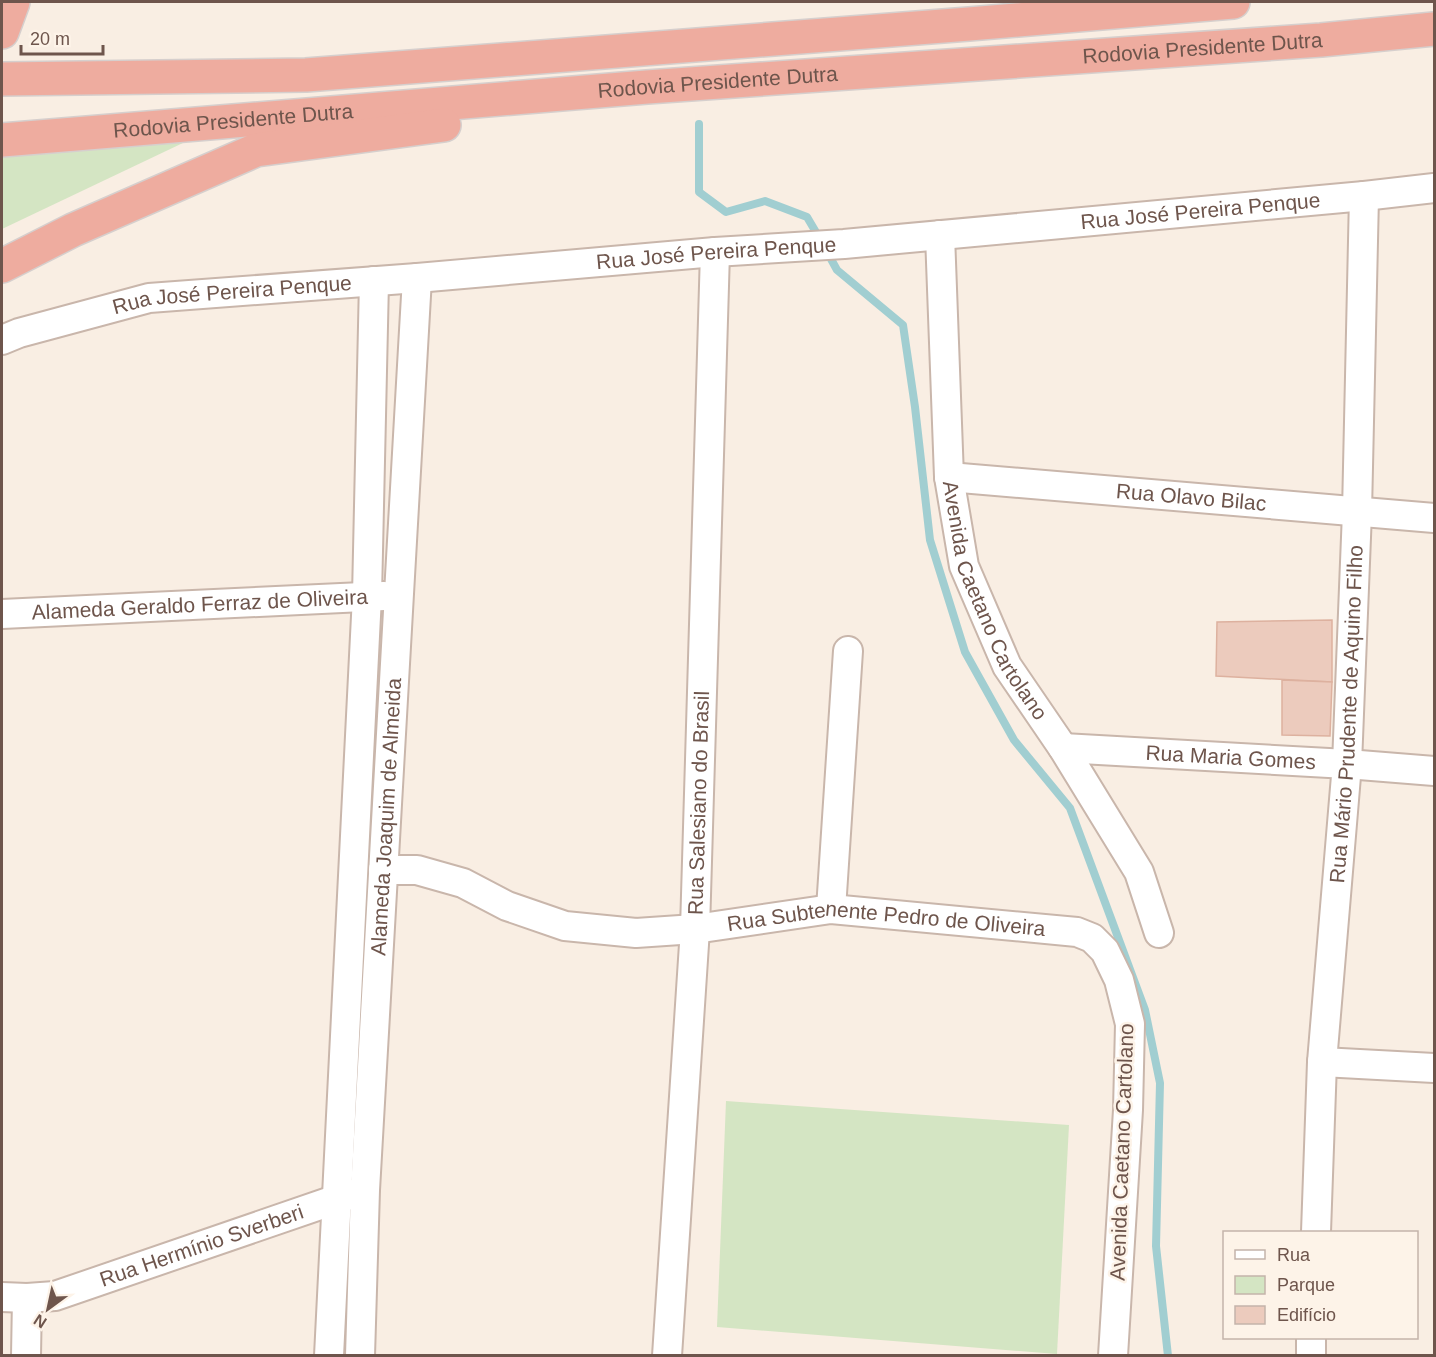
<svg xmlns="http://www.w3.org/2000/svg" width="1436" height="1357" font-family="Arial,sans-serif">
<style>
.green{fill:#d4e5c3}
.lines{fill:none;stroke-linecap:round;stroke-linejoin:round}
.stream{stroke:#a1ced1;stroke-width:8}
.building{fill:#eccbbd;stroke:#ddb19f;stroke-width:1.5}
.minor-casing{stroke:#c9b6ab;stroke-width:32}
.motorway-casing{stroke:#d6cfcd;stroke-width:36}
.minor{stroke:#fff;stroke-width:28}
.motorway{stroke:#eeac9f;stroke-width:33}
.labels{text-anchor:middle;stroke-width:5;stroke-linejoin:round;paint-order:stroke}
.street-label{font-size:21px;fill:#6e554c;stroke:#fdf3e8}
</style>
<rect width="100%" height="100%" fill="#f9eee3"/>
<!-- green -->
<g class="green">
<path d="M185,142L2,229V157Z"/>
<path d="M726,1101L1069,1125L1057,1354L717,1327Z"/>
</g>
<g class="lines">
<!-- stream -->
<g class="stream">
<path d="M699,124V192L726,212L765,201L807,217L820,239"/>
<path d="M826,250L837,270L903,325L915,407L930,540L965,652L1014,740L1070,808L1145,1010L1160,1083L1156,1246L1168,1356"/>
</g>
</g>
<!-- building -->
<g class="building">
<path d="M1332,620V682L1216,676L1217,622Z"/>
<path d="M1282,680L1332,682L1330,736L1282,735Z"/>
</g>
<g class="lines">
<!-- minor casing -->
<g class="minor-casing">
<g id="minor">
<path id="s1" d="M940,235L949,477L964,566L1007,666L1063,748L1139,872L1159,933"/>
<path id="s2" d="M2,340L19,333L149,298L417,278L715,252L844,244L1364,196L1434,188"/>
<path id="s3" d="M949,477L1434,518"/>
<path id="s4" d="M2,614L384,596"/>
<path id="s5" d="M1063,748L1347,764L1434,771"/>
<path id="s6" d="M383,870H417L463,883L507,906L565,926L636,933L695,929L831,909L1077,932L1092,938L1105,951L1119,980L1130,1024L1128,1110L1113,1356"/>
<path d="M831,909L848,651"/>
<path d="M1322,1062L1434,1068"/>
<path id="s7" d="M1316,1232L1322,1062L1347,764L1357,512L1364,196"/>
<path id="s8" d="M2,1297L27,1298L55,1296L352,1194"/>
<path d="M26,1356L27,1298"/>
<path d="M329,1356L367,596L374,281"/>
<path id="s9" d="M360,1356L365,1190L417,278"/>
<path id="s10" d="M667,1356L695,929L715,252"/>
<path d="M1311,1356V1338"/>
</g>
</g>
<!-- motorway casing -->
<g class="motorway-casing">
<g id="motorway">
<path d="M2,32L13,2"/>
<path d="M2,79L306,75L969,24L1233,2"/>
<path id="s11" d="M2,140L647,87L1321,40L1434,29"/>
<path d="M2,266L73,230L256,150L444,125"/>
</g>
</g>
<!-- minor -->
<use href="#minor" class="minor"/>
<!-- motorway -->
<use href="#motorway" class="motorway"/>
</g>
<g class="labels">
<!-- street labels -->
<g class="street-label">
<text dy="7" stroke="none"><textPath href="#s11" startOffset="1204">Rodovia Presidente Dutra</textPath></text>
<text dy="7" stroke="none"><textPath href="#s11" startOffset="718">Rodovia Presidente Dutra</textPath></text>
<text dy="7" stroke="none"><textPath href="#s11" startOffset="232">Rodovia Presidente Dutra</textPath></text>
<text dy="7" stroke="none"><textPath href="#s2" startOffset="1208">Rua José Pereira Penque</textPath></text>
<text dy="7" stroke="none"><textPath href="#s2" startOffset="722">Rua José Pereira Penque</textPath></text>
<text dy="7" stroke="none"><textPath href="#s2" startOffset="236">Rua José Pereira Penque</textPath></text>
<text dy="7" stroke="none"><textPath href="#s3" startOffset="243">Rua Olavo Bilac</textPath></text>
<text dy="7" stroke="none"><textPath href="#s1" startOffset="375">Avenida Caetano Cartolano</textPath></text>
<text dy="7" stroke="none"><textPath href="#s4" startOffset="198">Alameda Geraldo Ferraz de Oliveira</textPath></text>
<text dy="7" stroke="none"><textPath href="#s7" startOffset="519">Rua Mário Prudente de Aquino Filho</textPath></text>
<text dy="7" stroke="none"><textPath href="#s5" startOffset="168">Rua Maria Gomes</textPath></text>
<text dy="7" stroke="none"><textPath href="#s10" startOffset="554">Rua Salesiano do Brasil</textPath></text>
<text dy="7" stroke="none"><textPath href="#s9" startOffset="540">Alameda Joaquim de Almeida</textPath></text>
<text dy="7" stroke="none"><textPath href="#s6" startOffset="516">Rua Subtenente Pedro de Oliveira</textPath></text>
<text transform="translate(1122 1152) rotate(-88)" y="7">Avenida Caetano Cartolano</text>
<text dy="7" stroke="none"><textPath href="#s8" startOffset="208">Rua Hermínio Sverberi</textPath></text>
</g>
</g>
<!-- border -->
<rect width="1436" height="1357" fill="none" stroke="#6e554c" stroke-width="6"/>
<!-- legend -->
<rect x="1223" y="1231" width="195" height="108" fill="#fdf3e8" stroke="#c4b4aa" stroke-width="1.5"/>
<rect x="1235" y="1250" width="30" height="9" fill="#ffffff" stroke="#c4b4aa" stroke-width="1.5"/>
<text x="1277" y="1261" font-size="18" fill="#6e554c">Rua</text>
<rect x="1235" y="1276" width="30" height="18" fill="#d4e5c3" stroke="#c4b4aa" stroke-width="1.5"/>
<text x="1277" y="1291" font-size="18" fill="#6e554c">Parque</text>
<rect x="1235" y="1306" width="30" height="18" fill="#eccbbd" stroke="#c4b4aa" stroke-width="1.5"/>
<text x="1277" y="1321" font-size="18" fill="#6e554c">Edifício</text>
<!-- north arrow -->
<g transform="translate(48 1309) rotate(213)" stroke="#fdf3e8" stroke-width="4.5" paint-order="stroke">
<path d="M0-4.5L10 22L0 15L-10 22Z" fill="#6e554c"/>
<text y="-9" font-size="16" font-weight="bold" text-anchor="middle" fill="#6e554c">N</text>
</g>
<!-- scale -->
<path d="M21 45v9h82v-9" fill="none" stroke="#6e554c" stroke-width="3"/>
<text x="30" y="45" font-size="18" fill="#6e554c" stroke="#fdf3e8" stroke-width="4.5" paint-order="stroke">20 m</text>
</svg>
